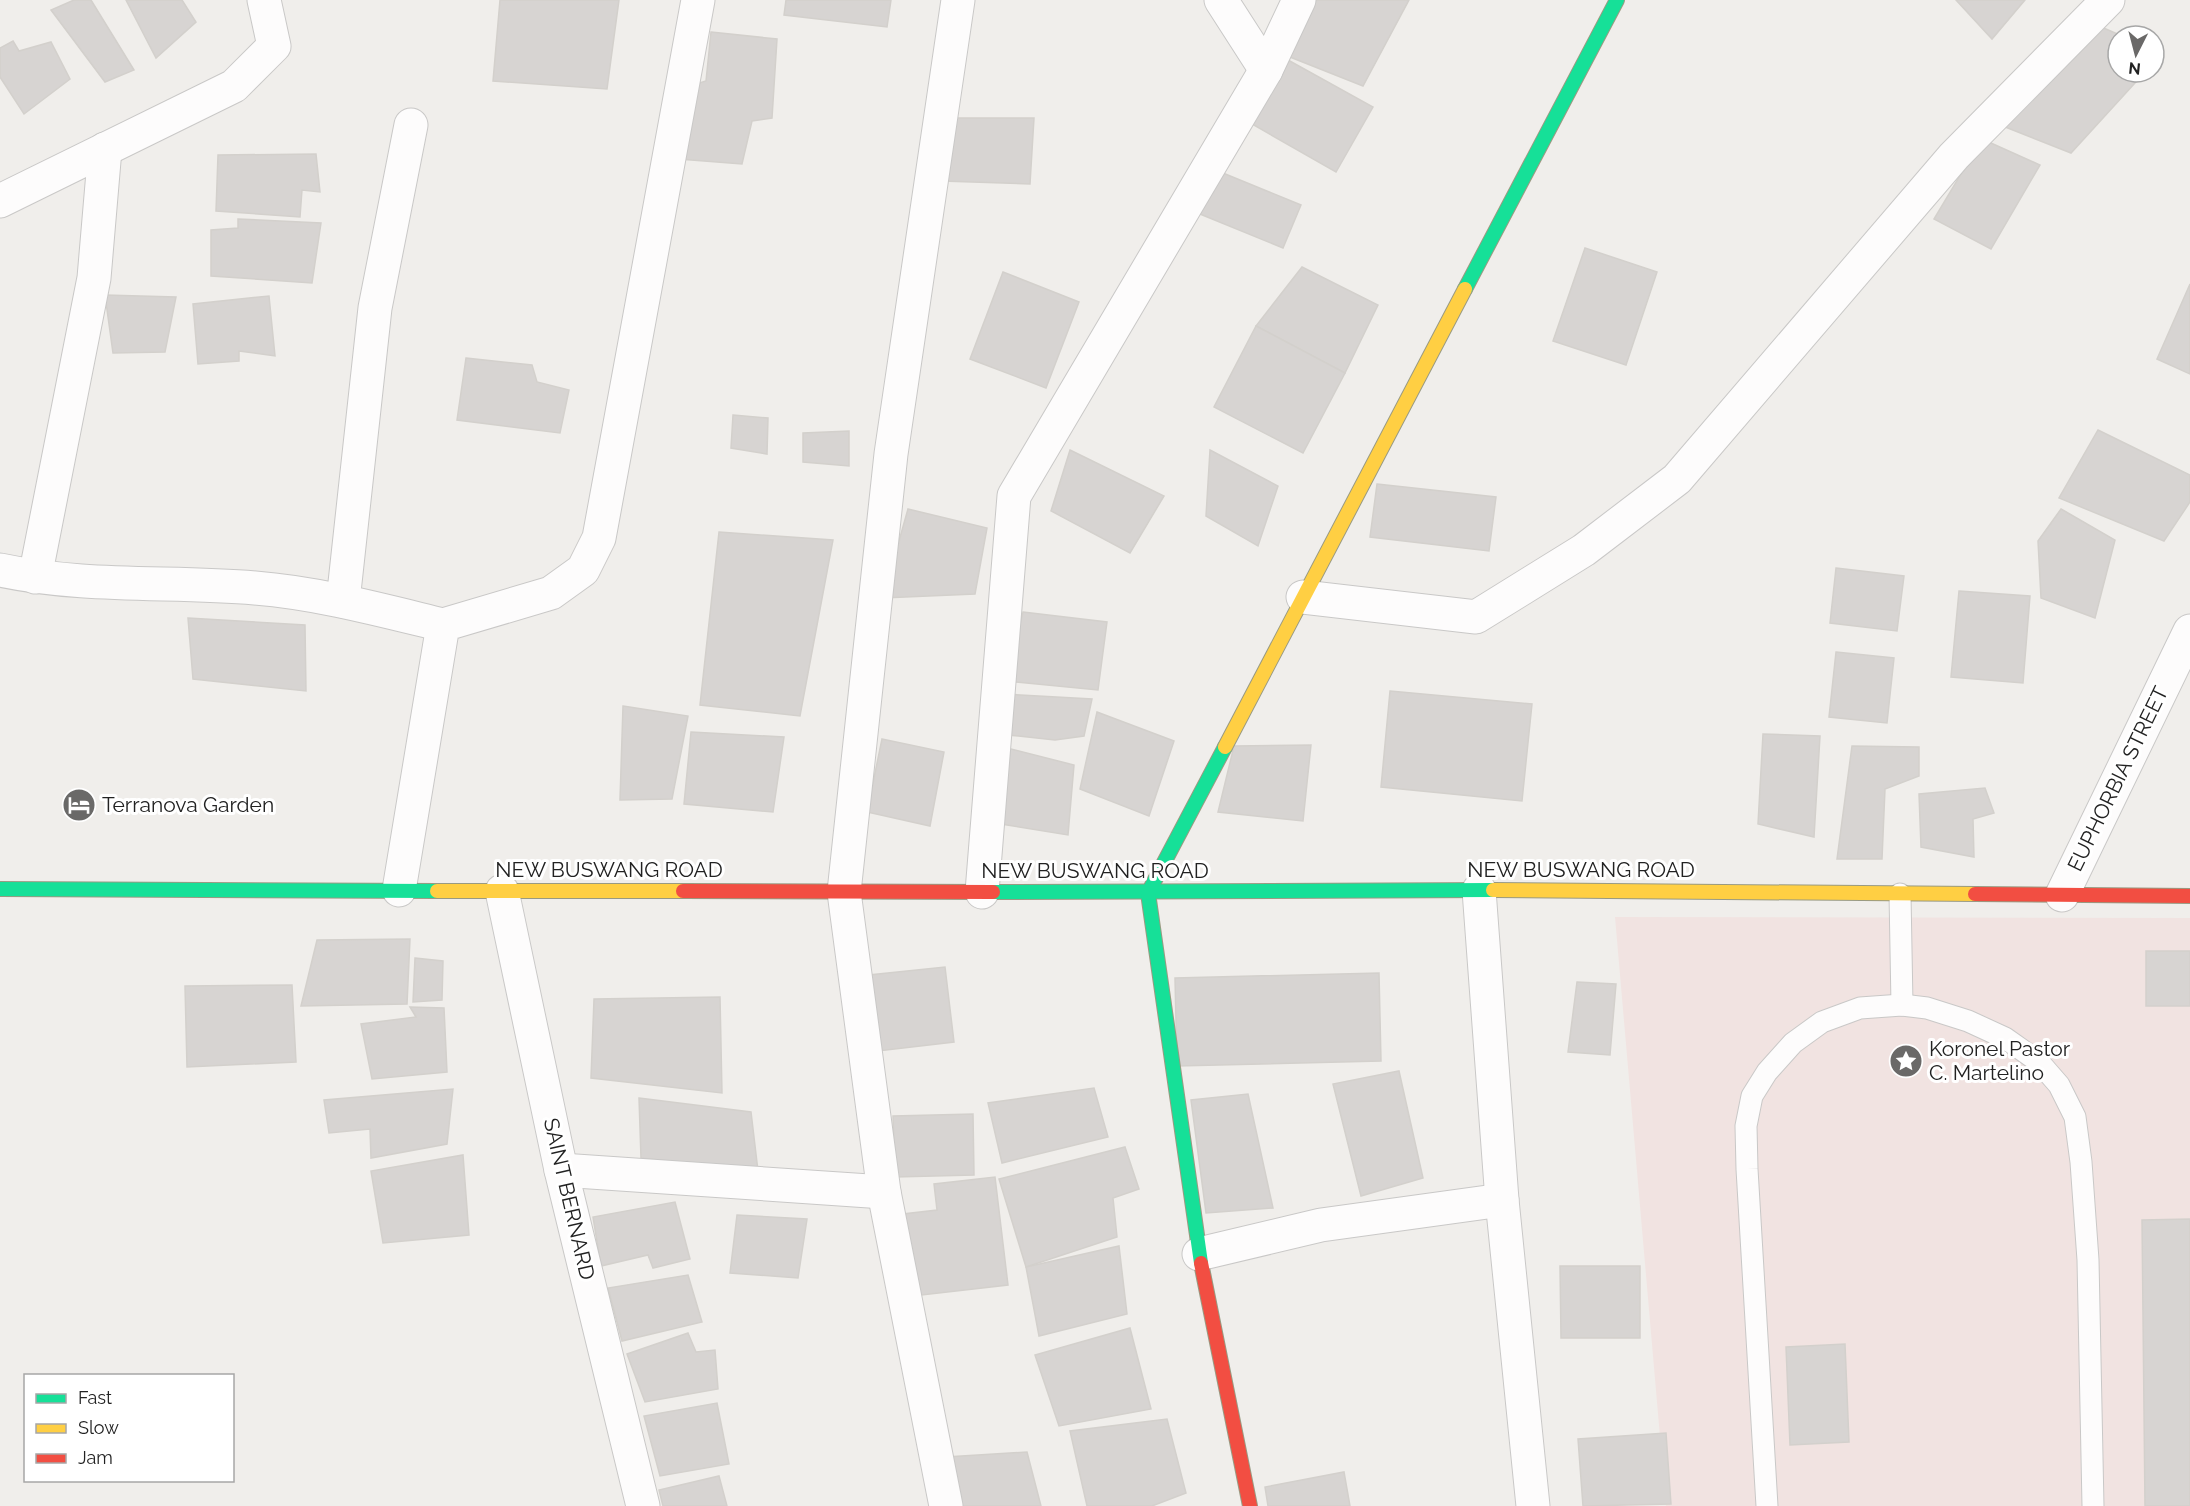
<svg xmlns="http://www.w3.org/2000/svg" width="2190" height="1506" font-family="Raleway,sans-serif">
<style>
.commercial{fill:#f1e3e1}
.building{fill:#d7d4d2;stroke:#d3d0cc;stroke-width:1.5}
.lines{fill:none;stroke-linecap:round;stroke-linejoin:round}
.lane-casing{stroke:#c9c8c7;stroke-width:23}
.street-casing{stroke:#c9c8c7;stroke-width:35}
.fast-casing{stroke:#999a82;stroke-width:16}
.slow-casing{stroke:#999a82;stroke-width:16}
.jam-casing{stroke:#999a82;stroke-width:16}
.lane{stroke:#fdfcfc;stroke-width:21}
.street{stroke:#fdfcfc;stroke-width:33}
.fast{stroke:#16e098;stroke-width:14}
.slow{stroke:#ffcf43;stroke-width:14}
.jam{stroke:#f24e42;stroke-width:14}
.labels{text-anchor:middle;stroke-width:6;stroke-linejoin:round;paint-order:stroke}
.street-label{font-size:21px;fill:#222;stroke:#fff}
.poi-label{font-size:21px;fill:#222;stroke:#fff;text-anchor:start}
</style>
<rect width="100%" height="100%" fill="#f0eeeb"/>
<!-- commercial -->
<path class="commercial" d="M1615,917L2190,918V1506H1666Z"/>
<!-- building -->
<g class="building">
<path d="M74,0H91L134,70L105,82L51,10Z"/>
<path d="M126,0H182L196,22L156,58Z"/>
<path d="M500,0H619L607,89L493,81Z"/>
<path d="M786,0H891L887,27L784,15Z"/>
<path d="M1313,0H1409L1363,86L1285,55Z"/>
<path d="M1956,0H2025L1992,39Z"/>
<path d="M2099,26L2122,36H2118V72H2145L2071,153L2000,125Z"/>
<path d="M711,32L777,39L772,118L752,121L742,164L679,159L696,84L706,81Z"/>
<path d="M13,41L19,51L51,42L70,79L24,114L0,77V48Z"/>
<path d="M1288,60L1373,107L1336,172L1252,124Z"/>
<path d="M948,118H1034L1030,184L942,181Z"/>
<path d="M1982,139L2040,165L1991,249L1934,219Z"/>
<path d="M316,154L320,192L302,190L300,217L216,211L218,155Z"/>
<path d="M1218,171L1301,205L1283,248L1200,214Z"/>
<path d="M238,219L321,223L312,283L211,276V230L238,228Z"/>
<path d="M1585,248L1657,272L1626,365L1553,341Z"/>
<path d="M1302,267L1378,305L1345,373L1256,326Z"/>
<path d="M1003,272L1079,302L1046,388L970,359Z"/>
<path d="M2190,284V374L2157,359Z"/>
<path d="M105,295L176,297L165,352L113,353Z"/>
<path d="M269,296L275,356L239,351V361L198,364L193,304Z"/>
<path d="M1256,326L1345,373L1303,453L1214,407Z"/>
<path d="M466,358L532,365L537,382L569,390L560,433L457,420Z"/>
<path d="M733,415L768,418L767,454L731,448Z"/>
<path d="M2098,430L2190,475V502L2164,541L2059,498Z"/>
<path d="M849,431V466L803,462V433Z"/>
<path d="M1070,450L1164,496L1130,553L1051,511Z"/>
<path d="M1210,450L1278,486L1258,546L1206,516Z"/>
<path d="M1377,484L1496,497L1489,551L1370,537Z"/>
<path d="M908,509L987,528L975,594L883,598Z"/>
<path d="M2061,509L2115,540L2095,618L2041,598L2038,541Z"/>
<path d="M719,532L833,540L800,716L700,705Z"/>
<path d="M1836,568L1904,576L1897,631L1830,623Z"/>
<path d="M1959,591L2030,596L2023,683L1951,677Z"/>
<path d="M1023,612L1107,622L1098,690L1006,681Z"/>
<path d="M188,618L305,625L306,691L193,679Z"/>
<path d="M1836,652L1894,658L1887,723L1829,717Z"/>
<path d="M1390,691L1532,704L1522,801L1381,787Z"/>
<path d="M1005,694L1092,699L1084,736L1055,740L1008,735Z"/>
<path d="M623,706L688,716L672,799L620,800Z"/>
<path d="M1097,712L1174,741L1149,816L1080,789Z"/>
<path d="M691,732L784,737L773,812L684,804Z"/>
<path d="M1763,734L1820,736L1814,837L1758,824Z"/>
<path d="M882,739L944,752L930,826L867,812Z"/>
<path d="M1311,745L1303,821L1218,812L1234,746Z"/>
<path d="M999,746L1074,765L1068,835L995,823Z"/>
<path d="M1852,746L1919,747V776L1885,789L1882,859H1837Z"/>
<path d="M1985,788L1994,813L1973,819L1974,857L1921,847L1919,794Z"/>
<path d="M410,939L407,1004L301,1006L317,940Z"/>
<rect x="2146" y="951" width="44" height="55"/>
<path d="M415,958L443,961L442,1000L413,1002Z"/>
<path d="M945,967L954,1042L878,1051L869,975Z"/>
<path d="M1379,973L1381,1061L1177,1066L1175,978Z"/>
<path d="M1577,982L1616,984L1610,1055L1568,1052Z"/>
<path d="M292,985L296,1062L187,1067L185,986Z"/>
<path d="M720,997L722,1093L591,1078L594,999Z"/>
<path d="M410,1007L444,1008L447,1072L372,1079L361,1024L416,1017Z"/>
<path d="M1399,1071L1423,1178L1361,1196L1333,1084Z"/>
<path d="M1094,1088L1108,1137L1002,1163L988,1103Z"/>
<path d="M453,1089L447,1144L371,1158L370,1129L329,1133L324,1100Z"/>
<path d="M1248,1094L1273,1208L1206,1213L1191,1100Z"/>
<path d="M639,1098L751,1112L758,1171L641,1158Z"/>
<path d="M973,1114L974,1175L895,1177L893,1116Z"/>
<path d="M1125,1147L1139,1189L1113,1198L1117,1237L1026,1267L999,1179Z"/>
<path d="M463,1155L469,1235L383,1243L371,1171Z"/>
<path d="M995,1177L1008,1285L913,1296L903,1214L937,1210L934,1184Z"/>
<path d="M675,1202L690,1259L653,1268L648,1255L601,1266L593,1217Z"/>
<path d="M737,1215L807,1219L798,1278L730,1273Z"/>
<path d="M2190,1219V1506H2145L2142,1220Z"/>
<path d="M1119,1246L1127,1314L1039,1336L1026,1267Z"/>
<path d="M1560,1266H1640V1338H1561Z"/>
<path d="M688,1275L702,1322L622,1341L608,1288Z"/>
<path d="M1130,1328L1151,1409L1059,1426L1035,1355Z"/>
<path d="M688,1333L696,1352L715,1350L718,1389L645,1402L627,1354Z"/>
<path d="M1845,1344L1849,1442L1790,1445L1786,1347Z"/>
<path d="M717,1403L729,1464L660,1476L644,1416Z"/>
<path d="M1167,1419L1186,1493L1152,1506H1087L1070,1431Z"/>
<path d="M1666,1433L1671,1504L1583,1506L1578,1439Z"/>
<path d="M1027,1452L1041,1506H956L946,1457Z"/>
<path d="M1344,1472L1350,1506H1268L1265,1487Z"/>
<path d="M719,1476L727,1506H663L659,1490Z"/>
</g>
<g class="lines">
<!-- lane casing -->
<g class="lane-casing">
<g id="lane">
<path d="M1900,894L1902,1005"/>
<path d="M1767,1506L1747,1169L1746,1126L1752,1096L1767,1072L1793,1043L1822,1022L1860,1008L1902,1005L1927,1008L1968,1021L2005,1038L2039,1062L2059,1085L2075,1117L2081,1162L2088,1260L2093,1506"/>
</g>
</g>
<!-- street casing -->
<g class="street-casing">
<g id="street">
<path d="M1221,0L1266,70"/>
<path d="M0,201L234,86L274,46L264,0"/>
<path d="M0,570C84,588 170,581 255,588C318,593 381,610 443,625"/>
<path d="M35,577L94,278L105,149"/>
<path d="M1303,597L1476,617L1584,550L1677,479L1954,156L2108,0"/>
<path d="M343,601L375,308L411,125"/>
<path d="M399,890L443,625L551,593L583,570L599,538L698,0"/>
<path d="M1479,890L1502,1200L1533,1506"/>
<path d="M502,891L561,1170L643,1506"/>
<path d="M982,892L1014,496L1266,70L1299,0"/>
<path d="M2062,895L2190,631"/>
<path d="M561,1170L884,1192"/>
<path d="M1199,1254L1321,1225L1502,1200"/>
<path d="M946,1506L884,1192L844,892L891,454L958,0"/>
</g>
</g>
<!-- fast casing -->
<g class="fast-casing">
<g id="fast">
<path d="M1465,289L1617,0"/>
<path d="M0,889L437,891"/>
<path d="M993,892L1493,890"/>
<path d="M1201,1263L1148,893L1225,747"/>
</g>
</g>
<!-- slow casing -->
<g class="slow-casing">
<g id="slow">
<path d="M1225,747L1465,289"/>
<path d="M1493,890L1975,894"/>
<path d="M437,891H683"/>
</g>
</g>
<!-- jam casing -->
<g class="jam-casing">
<g id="jam">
<path d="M683,891L993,892"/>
<path d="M1975,894L2190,896"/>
<path d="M1201,1263L1250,1506"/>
</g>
</g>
<!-- lane -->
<use href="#lane" class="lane"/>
<!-- street -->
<use href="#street" class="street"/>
<!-- fast -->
<use href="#fast" class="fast"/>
<!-- slow -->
<use href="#slow" class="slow"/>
<!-- jam -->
<use href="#jam" class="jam"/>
</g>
<!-- icons -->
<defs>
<g id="hotel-disc" transform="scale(1.725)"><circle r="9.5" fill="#6a6968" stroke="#fff"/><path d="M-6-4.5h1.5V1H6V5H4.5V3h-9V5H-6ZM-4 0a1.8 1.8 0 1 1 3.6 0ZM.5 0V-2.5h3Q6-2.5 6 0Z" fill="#fff"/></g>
<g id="sight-disc" transform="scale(1.725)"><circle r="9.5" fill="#6a6968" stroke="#fff"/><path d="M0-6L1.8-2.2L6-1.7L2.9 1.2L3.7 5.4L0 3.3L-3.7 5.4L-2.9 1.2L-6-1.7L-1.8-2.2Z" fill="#fff"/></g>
</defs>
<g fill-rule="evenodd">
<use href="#hotel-disc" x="79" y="805"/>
<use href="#sight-disc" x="1906" y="1061"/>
</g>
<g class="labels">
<!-- street labels -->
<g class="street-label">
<text transform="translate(2118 779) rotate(-64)" y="7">EUPHORBIA STREET</text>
<text x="609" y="877">NEW BUSWANG ROAD</text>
<text x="1581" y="877">NEW BUSWANG ROAD</text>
<text x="1095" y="878">NEW BUSWANG ROAD</text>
<text transform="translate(569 1199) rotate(77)" y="7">SAINT BERNARD</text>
</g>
<!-- poi labels -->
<g class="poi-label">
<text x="102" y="812">Terranova Garden</text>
<text x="1929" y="1056">Koronel Pastor<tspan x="1929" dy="24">C. Martelino</tspan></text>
</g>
</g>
<!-- legend -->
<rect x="24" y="1374" width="210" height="108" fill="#ffffff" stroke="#a7a7a7" stroke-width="1.5"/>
<rect x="36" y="1394" width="30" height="9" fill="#16e098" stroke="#a7a7a7" stroke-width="1.5"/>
<text x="78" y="1404" font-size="18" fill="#222222">Fast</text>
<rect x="36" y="1424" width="30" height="9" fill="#ffcf43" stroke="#a7a7a7" stroke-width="1.5"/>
<text x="78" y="1434" font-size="18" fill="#222222">Slow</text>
<rect x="36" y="1454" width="30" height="9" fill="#f24e42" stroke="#a7a7a7" stroke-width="1.5"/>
<text x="78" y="1464" font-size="18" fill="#222222">Jam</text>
<!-- north arrow -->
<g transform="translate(2136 54) rotate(186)"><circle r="28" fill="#ffffff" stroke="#a7a7a7" stroke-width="1.5"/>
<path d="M0-4.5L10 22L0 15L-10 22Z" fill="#6a6968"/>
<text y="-9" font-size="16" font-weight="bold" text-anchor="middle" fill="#222222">N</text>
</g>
</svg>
